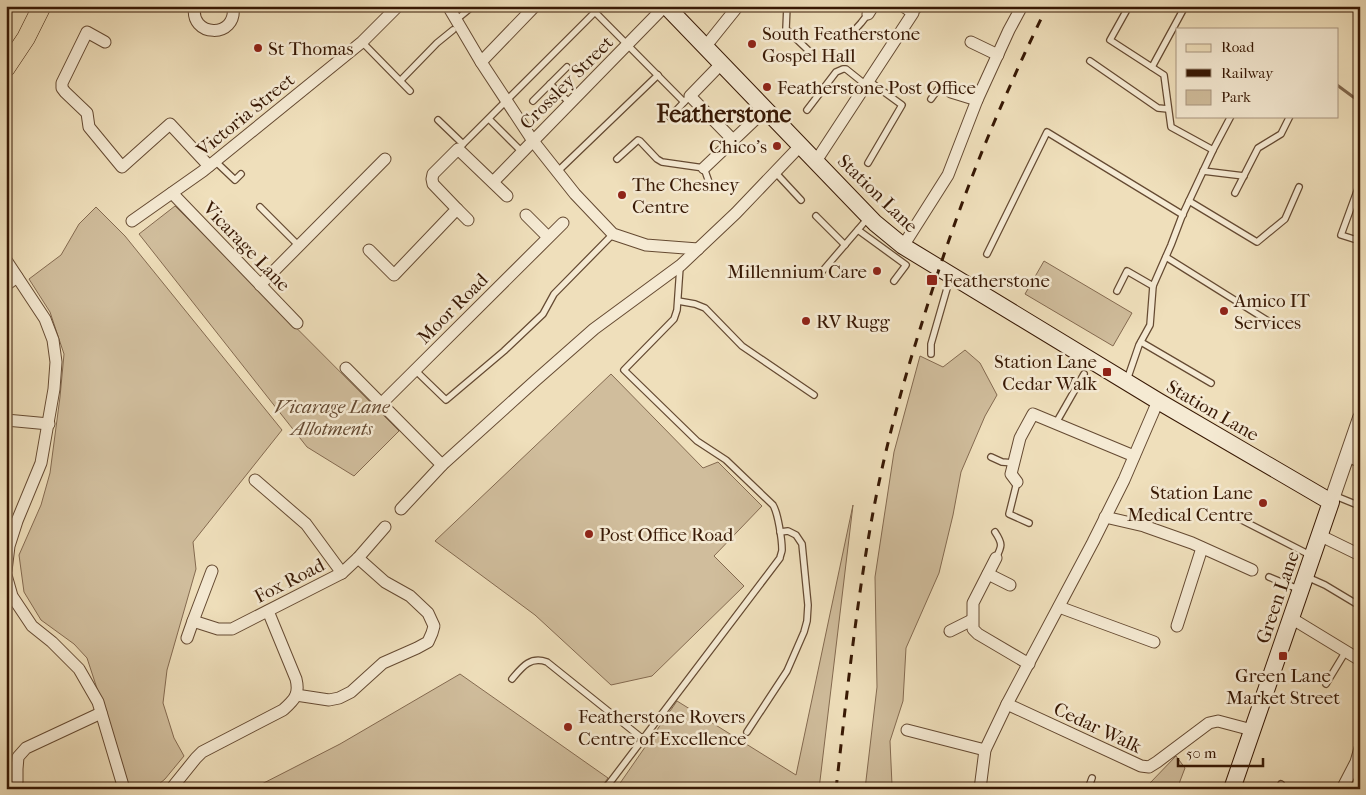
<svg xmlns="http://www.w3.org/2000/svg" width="1366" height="795" font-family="'IM FELL French Canon',serif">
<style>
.green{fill:#d0bd9c;stroke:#846a50}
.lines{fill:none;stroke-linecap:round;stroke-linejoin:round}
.stream{stroke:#80674d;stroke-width:3}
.service-casing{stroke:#654a32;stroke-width:8}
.minor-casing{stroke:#654a32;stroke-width:13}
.tertiary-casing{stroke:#654a32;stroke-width:16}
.secondary-casing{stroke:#371804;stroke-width:18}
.primary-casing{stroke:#371804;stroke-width:19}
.service{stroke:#f5ead3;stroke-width:5.5}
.minor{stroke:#f5ead3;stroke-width:11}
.tertiary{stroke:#f5ead3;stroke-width:14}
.secondary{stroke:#f5ead3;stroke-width:16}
.primary{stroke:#efdfbb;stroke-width:18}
.rail{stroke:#371804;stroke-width:3;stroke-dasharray:9 9;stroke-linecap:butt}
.poi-dot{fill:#8f2418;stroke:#f5ead3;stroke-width:2}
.labels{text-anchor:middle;stroke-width:5;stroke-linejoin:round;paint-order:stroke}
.poi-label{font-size:19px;fill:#371804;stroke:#f5ead3;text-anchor:start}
.street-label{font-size:19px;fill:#371804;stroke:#f5ead3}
.park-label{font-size:19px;font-style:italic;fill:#654a32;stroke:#f5ead3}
.district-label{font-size:24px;font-weight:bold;fill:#371804;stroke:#f5ead3}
</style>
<rect width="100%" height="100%" fill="#efdfbb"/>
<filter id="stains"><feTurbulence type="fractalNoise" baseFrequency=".004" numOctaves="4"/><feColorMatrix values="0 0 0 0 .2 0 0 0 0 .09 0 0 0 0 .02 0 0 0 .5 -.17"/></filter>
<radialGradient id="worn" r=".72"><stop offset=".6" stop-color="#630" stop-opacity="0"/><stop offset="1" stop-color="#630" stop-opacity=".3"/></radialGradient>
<!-- green -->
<g class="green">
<path d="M175,206L399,431L354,476L307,447L139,234Z"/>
<path d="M96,207L125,236L282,430L193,542L196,569L167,670L163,703L174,738L184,756L165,779L153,789H130L87,658L74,644L41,620L24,592L19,555L41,505L50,473L60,397L64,354L50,312L29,279L61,255L79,224Z"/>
<path d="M1044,261L1132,313L1113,346L1025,294Z"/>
<path d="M965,350L980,363L997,395L985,416L961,472L953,515L939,573L906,648L903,701L890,741L892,785L891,789H865L877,687L875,577L894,452L920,356L943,367Z"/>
<path d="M611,374L703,468L718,462L762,506L714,556L744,586L652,676L611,685L535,615L435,541Z"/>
<path d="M853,505L819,789H616L677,701L796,775Z"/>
<path d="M460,674L608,778L600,789H252L340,744Z"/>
<path d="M1176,756L1185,768L1177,789H1163L1150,783Z"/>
</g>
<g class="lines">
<!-- stream -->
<path class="stream" d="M1337,85L1360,102"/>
<!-- service casing -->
<g class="service-casing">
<g id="service">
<path d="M589,6L684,102"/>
<path d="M787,6L786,29L810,52"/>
<path d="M1129,6L1110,40L1164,75L1171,127L1213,150"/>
<path d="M913,13L923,6"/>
<path d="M456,20L473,6"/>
<path d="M852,33L861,23L868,14"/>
<path d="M362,42L410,91"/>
<path d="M1090,61L1158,108L1168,109"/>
<path d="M567,67L550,84L570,103"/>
<path d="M1152,67L1183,10L1180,6"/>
<path d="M401,80L437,43L453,30"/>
<path d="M931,99L939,88L951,92"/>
<path d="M533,101L550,84"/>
<path d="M807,110L836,72L843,69H846L866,85"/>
<path d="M670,117L687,99"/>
<path d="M489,119L522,152"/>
<path d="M438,120L463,144"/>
<path d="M458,149L595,12"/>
<path d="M617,159L638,140L640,141L657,159L662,162L704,168L710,185"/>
<path d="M215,161L235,180L241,174"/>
<path d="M868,163L902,105L869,81"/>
<path d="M1203,171L1244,176"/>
<path d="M557,172L658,75"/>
<path d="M775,172L801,200"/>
<path d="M1360,183L1341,235L1360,241"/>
<path d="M1235,193L1258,148L1281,134L1290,116"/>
<path d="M1189,201L1257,242L1285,219L1299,187"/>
<path d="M260,207L299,246"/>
<path d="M816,216L845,245"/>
<path d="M858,230L906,265L894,281"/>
<path d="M987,254L1047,132L1183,215"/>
<path d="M1166,257L1273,324"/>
<path d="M819,275L868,218"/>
<path d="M1117,291L1127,271L1153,286"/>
<path d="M678,301L695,304L705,308L742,346L814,395"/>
<path d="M1141,342L1211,383"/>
<path d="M931,354V344L950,278"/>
<path d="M415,370L446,400L504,351L543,314L554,294L613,234"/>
<path d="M1127,380L1139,345L1150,325L1153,286L1171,245L1182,216L1213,150L1231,116"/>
<path d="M1056,423L1084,374"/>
<path d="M991,457L1002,462L1014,463"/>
<path d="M1017,482L1009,514L1029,523"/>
<path d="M1333,495L1360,506"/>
<path d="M1230,514L1310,555"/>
<path d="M995,532C1003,544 1002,546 996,558"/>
<path d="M1269,577L1298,589"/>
<path d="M1307,577L1325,585L1360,606"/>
<path d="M512,679C522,667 530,656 547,662L643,739"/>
<path d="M1326,684L1346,651"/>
<path d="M747,732L787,671L804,632L807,621L808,605L802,544L796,535L788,531L780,532"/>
<path d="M605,789L780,558C780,556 782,552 782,550C782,540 778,513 773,505L726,460L697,441L624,370L674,319L677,310L680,267"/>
<path d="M1088,789L1092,778"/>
<path d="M1279,789L1281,784"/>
</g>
</g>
<!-- minor casing -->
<g class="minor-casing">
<g id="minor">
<path d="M195,6C188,37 238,40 233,6"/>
<path d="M448,6L481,62L533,141L575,194L613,234L646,245L698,249"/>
<path d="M868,14L873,6"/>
<path d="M105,42L87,32L62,83V88L65,92L87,113L89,127L122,167L170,124L209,166"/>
<path d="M971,42L998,55"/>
<path d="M705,47L738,6"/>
<path d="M481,62L535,6"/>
<path d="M722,63L690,96L733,140"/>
<path d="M951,92L977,100"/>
<path d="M816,161L913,13L903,6"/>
<path d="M704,168L766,109"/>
<path d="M493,182L665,6"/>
<path d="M172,193L297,323"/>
<path d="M457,209L468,220"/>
<path d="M526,215L548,237"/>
<path d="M132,221L203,171L362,42L398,6"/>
<path d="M903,246L948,175L977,100L1009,30L1022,6"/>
<path d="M369,250L394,275L457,209L433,184L432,179L433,174L458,149L507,196"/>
<path d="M6,260L45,319L53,340L56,362L54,389L41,463L17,521L9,546L6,571"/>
<path d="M6,285L17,277"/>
<path d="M260,285L385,159"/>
<path d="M346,368L442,465"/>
<path d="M381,404L563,223"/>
<path d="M6,420L49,424"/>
<path d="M1347,455L1360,462"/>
<path d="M255,480L306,524L342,573"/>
<path d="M1017,482L1011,474L1020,438L1033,414L1134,456"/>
<path d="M401,509L442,465L536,380L594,329L681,265L736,213L801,145"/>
<path d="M1105,517L1144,526L1192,543L1252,570"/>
<path d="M1319,535L1360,555"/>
<path d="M996,558L973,603V629L978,634L1029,664"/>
<path d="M988,574L1010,585"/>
<path d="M6,575L12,596L32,626L52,642L79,669L98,702L124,789"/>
<path d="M1059,607L1154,642"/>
<path d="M1291,618L1360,660"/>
<path d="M193,621L212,571"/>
<path d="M1177,626L1202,548"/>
<path d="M950,631L972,620"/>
<path d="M187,638L193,621L218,629H232L342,573L358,558L385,527"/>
<path d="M296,695L329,700L339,698L351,692L383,663L417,648L428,642L432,633L434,626L428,613L410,596L385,582L358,558"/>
<path d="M1007,704L1141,766L1149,767L1157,762L1209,723L1218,721L1252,730"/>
<path d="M907,730L985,750"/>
<path d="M17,782V769L18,757L26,748L101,713"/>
<path d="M171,789L196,758L202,752L283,710C294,700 300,695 296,679L268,611"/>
<path d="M980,789L985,750L1007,704L1093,542L1124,480L1158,401"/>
<path d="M1342,789L1356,762L1360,748"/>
</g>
</g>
<!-- tertiary casing -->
<g class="tertiary-casing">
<path id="tertiary" d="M1331,502L1360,418"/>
</g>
<!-- secondary casing -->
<g class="secondary-casing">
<path id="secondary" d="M666,6L875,223L903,246L1158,401L1331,502L1232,789"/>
</g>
<!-- primary casing -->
<g class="primary-casing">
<path id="primary" d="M6,68L26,38L42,6"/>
</g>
<!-- service -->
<use href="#service" class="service"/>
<!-- minor -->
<use href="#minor" class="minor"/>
<!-- tertiary -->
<use href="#tertiary" class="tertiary"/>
<!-- secondary -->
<use href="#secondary" class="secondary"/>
<!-- primary -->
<use href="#primary" class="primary"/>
<!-- rail -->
<path class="rail" d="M836,789C846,702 855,615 870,529C882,460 900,392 921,326C946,244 975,163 1011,84C1022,58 1035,32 1047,6"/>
</g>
<!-- markers -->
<g class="poi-dot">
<circle cx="752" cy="44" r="5"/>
<circle cx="258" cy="48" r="5"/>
<circle cx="767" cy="87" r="5"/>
<circle cx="777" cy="146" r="5"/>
<circle cx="622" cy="195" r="5"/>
<circle cx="877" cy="271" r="5"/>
<rect x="926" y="274" width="12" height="12" rx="2.5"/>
<circle cx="1224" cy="311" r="5"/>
<circle cx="806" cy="321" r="5"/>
<rect x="1102" y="367" width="10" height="10" rx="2.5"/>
<circle cx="1263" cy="503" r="5"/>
<circle cx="589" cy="534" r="5"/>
<rect x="1278" y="651" width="10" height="10" rx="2.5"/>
<circle cx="568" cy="727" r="5"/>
</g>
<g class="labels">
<!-- poi labels -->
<g class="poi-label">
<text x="762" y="40">South Featherstone<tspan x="762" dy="22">Gospel Hall</tspan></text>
<text x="268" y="55">St Thomas</text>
<text x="777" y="94">Featherstone Post Office</text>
<text x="767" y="153" text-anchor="end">Chico's</text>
<text x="632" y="191">The Chesney<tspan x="632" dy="22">Centre</tspan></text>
<text x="867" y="278" text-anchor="end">Millennium Care</text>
<text x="943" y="287">Featherstone</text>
<text x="1234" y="307">Amico IT<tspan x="1234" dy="22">Services</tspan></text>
<text x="816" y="328">RV Rugg</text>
<text x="1097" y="368" text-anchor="end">Station Lane<tspan x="1097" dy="22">Cedar Walk</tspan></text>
<text x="1253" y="499" text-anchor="end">Station Lane<tspan x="1253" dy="22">Medical Centre</tspan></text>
<text x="599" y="541">Post Office Road</text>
<text x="1283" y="682" text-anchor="middle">Green Lane<tspan x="1283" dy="22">Market Street</tspan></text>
<text x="578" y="723">Featherstone Rovers<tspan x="578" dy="22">Centre of Excellence</tspan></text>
</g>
<!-- street labels -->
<g class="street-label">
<text transform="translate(566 82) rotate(-45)" y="7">Crossley Street</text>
<text transform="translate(245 114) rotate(-39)" y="7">Victoria Street</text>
<text transform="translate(878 193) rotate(44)" y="7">Station Lane</text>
<text transform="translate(247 246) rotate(46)" y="7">Vicarage Lane</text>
<text transform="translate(452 308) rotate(-45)" y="7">Moor Road</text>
<text transform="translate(1213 410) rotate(30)" y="7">Station Lane</text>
<text transform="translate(289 580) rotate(-27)" y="7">Fox Road</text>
<text transform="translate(1277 597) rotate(-71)" y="7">Green Lane</text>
<text transform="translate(1098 727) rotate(25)" y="7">Cedar Walk</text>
</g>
<!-- park labels -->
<g class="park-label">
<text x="332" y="413">Vicarage Lane<tspan x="332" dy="22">Allotments</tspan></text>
</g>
<!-- district labels -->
<g class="district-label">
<text x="724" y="122">Featherstone</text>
</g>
</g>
<!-- margin -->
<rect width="1366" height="795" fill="none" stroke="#efdfbb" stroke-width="25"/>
<rect x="8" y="8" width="1351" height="780" fill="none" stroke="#371804" stroke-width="2.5"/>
<rect x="12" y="12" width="1341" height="770" fill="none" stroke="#371804"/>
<!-- legend -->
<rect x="1176" y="28" width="162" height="90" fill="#f5ead3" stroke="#a99680"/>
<rect x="1186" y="44" width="25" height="8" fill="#efdfbb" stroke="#a99680"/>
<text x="1221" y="52" font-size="15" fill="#371804">Road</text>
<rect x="1186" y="69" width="25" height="8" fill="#371804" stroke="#a99680"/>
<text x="1221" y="78" font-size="15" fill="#371804">Railway</text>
<rect x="1186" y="90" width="25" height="15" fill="#d0bd9c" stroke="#a99680"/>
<text x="1221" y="102" font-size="15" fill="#371804">Park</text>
<!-- scale -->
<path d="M1178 758v8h85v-8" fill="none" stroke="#371804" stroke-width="2.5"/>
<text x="1186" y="758" font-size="15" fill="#371804" stroke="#f5ead3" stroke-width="4" paint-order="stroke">50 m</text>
<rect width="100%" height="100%" filter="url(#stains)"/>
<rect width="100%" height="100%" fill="url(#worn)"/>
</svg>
